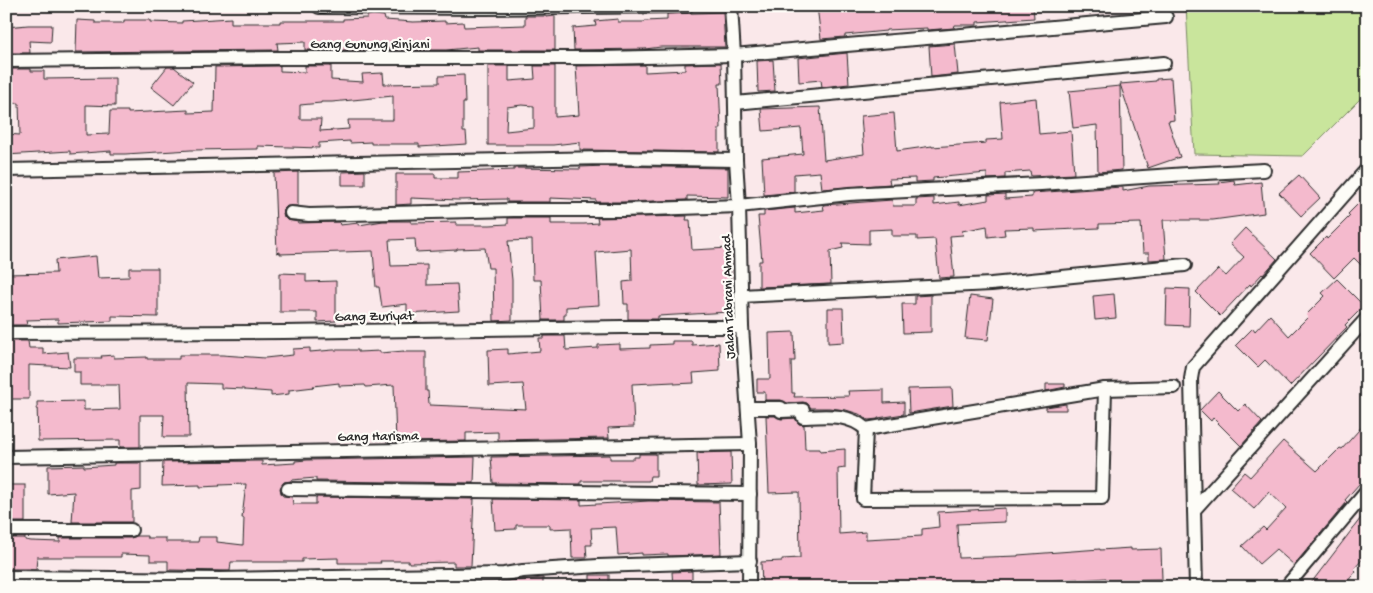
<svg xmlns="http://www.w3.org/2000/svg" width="1373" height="593" font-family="'Gochi Hand',sans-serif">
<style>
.green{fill:#c9e59c;stroke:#7a8864}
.building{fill:#f4bacd;stroke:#2b2b2b;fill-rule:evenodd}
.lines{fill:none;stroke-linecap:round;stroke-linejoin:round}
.street-casing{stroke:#2b2b2b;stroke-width:16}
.street{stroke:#fdfcf7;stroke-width:12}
.labels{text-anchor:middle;stroke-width:4.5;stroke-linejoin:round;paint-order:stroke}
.street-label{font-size:14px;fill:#2b2b2b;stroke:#fdfcf7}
</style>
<rect width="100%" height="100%" fill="#fae8ea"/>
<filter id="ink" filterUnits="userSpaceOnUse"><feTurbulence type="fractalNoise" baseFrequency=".02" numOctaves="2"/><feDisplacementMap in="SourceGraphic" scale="10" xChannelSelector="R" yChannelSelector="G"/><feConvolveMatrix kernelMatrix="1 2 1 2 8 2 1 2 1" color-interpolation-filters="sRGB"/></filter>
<g filter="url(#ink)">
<!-- green -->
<path class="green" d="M1186,6H1367V92L1303,156L1194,154Z"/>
<!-- building -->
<g class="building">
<path d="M817,6H1033L1034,18L977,22V25H955L954,28L927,30V28L886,30V31L845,35V37L821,39Z"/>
<path d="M723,12L725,47H661L645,49L574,50L573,28L596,26L595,21L618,19V22H645V21L667,20V14Z"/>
<path d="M373,15L384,16L385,20L413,22L445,21V23L463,22L464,27L525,25V16H546V17L555,16V50H478V47L446,50H391V48L378,50H305V42L277,43L278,50L76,52L77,20L95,21V23H124V20H150V22L182,23V21L231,18V23H280V21H343V19L367,18V16Z"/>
<path d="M28,25H52L51,42L29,41L30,53H8L6,27Z"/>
<path d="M955,44L958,74L931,77L929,46Z"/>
<path d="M847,53L849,84L822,87L821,80L799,82L798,58Z"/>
<path d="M773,60L775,91L758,92L757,61Z"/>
<path d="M721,63L722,84H719L721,128H719V152L580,150V142L553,145H488V66H509V81L535,79L534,66H555V117L579,115L576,66L645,65V72L685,70V64ZM522,105L534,106V128L506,131L507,107Z"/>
<path d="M280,66V71L305,72V66H331V80L363,82L362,74L383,73L384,84L439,83V76L464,75L465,103H463V132H466L467,144L419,147V144H371V142L350,143V141L319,143V148L258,146V149L191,150L125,154H111V151L70,154V151L6,155V134L20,135L19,103L6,104V76H9V69H31V71H44V79L115,78V106L86,105V135L109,134L110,111H128V113L188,110V113L214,112L215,67ZM393,96V120H348L349,129L320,131L321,119H300V105L321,103V102H332Z"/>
<path d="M167,67H174L193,82L174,105L151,87Z"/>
<path d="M1171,78L1174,120L1168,121L1180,157L1148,168L1120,84L1156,81V79Z"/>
<path d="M1120,86L1122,170L1098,172L1097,125L1073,128L1069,91Z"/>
<path d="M1036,98L1039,134L1071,131L1074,174L1031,176L1030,171L1005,173V178L987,179V173L933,178V181L915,182V178L889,179L890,184L822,189L820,172L794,174V192L764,195L762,158L803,154L801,128L763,131L761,109L820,107L824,160L864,154L861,116L894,113L897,151L932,146V147L986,143V140L1003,139L1000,102Z"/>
<path d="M605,166L728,168V197L687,196V200L622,202H596V200L550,198V202H507V199L458,200L411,198V204L396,205V174H435V178H458V172L514,170V168L580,169V167Z"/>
<path d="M365,171V185H342V172Z"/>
<path d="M298,172V206H287L284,209L283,213L284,217L287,220L298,222V223L339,222L340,225L359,223V225L383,221H411V223L456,222V225H490L508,224V218H551V224H584L598,223L597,218L687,216L686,220H690L692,250L729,248L731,287H727L729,312L658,316V319H628V304H624L623,282L632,281L631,249L596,252L599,305L566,307V315H564V320H543L541,280H533L532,240L508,241L512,280V320L494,321L493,268H488L485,248L457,249V250L416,252L415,239L389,240L391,266L427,265V285L457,284L459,311L407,314V304L382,307L379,287H376L373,251L280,254V252L277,253L274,173Z"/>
<path d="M1299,175L1320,198L1301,216L1279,193Z"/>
<path d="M1234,180L1235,185L1261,182L1264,213L1213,220H1163L1166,259L1149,260V253H1143L1141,223L1099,224V228L1054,230L1034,231V228L1004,229L1005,235L988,237L987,226L962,231L963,235L950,236L954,277L939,278L935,239L917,240V236H892V229L869,230V244L842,243L843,248L830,251L831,284L759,287V261H762L758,216H764V211L795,208V213L824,210L823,205L892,200L893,206H916V199L934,198V205L959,202V205L988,200V195L1005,194V199L1032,197V193L1122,187H1123V191L1149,186L1220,184L1219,182Z"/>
<path d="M1360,202L1367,209V271L1354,258L1334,278L1310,253L1326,237L1327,239L1350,216L1348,214Z"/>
<path d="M1245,228L1277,259L1263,275L1262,274L1251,286L1250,284L1220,316L1196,292L1218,269L1226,276L1244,257L1230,244Z"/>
<path d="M96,256L98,278L129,277V268H158V317L112,316V321L58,323V319L26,320L27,325H6V274L56,273L55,260Z"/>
<path d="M280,273L306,274V282L336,281V321L317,322V312H280Z"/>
<path d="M1337,279L1364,306L1345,325L1347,327L1290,386L1265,360L1258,367L1236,345L1253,328L1255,331L1270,315L1289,336L1308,317L1306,315L1325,296L1322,293Z"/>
<path d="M1167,288L1190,289L1189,326L1166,325Z"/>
<path d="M1114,294L1116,318L1095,320L1093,296Z"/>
<path d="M931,295V332L903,333L902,304H915V296Z"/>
<path d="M970,296L993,299L988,340L965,338Z"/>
<path d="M828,308H843L844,342L828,343Z"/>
<path d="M794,332L795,361H791L792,393H795L794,397L849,396L848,391L884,390V403L904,402V414L878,418V419L868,420L859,414L846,410L829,408H811L807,403L803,402L787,403L781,400H765V392H757V379H770L769,333Z"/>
<path d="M544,336H565L566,350L598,348V345L620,344V349L650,348V345L672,344V341H692V345L719,343L720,371L693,373L694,383L674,384V382L632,384L634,427L608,428L609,438L498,440V432L466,433V441L396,442L394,385L366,387L365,385L339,386V383L313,386L314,387L289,390V394L271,396V392L244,390V389L221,388V384L188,383L189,437H163L164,415H140V447H120V440L38,441L37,402L84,401V410L120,409L119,385H80V372H74V358H102L101,356L114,355V358L147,357V359H179V355H222L265,358L293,355V349L310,348V352L333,350H358V352L380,351V353L404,351V352H426V391H428L429,405L526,409L523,384L489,386L488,350L508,349V354L540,351L539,338H544Z"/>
<path d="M6,341H28L29,348H43V354L68,352L70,367L29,365V399H6Z"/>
<path d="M1046,384H1065V387L1046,391Z"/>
<path d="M952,388L953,406L909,413L908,389Z"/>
<path d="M1218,391L1238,411L1245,404L1262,422L1241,446L1213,418L1211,421L1200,410Z"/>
<path d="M1066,404V410H1046V407Z"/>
<path d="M766,416H775L781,419L795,418L799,424L804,425L805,449H820V451L845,449V468L838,469L839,534L866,532V539L922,536V529L939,527L938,512L1005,508V522L957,524L959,558L1018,556V555L1100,549V550L1131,548V550L1161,549L1162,579L1106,580V578L1078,580V579L1043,581V584L1020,585V584L995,585V581L948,583V587H762L761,562L782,561V559L800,558L799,492L769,493Z"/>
<path d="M1367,421V475L1345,500L1347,502L1294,565L1276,549L1259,564L1242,546L1263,527L1266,530L1286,508L1269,492L1254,509L1230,488L1244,472L1250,477L1283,441L1317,471L1340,448L1342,449Z"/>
<path d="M731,452L732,484L698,485L697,453Z"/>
<path d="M639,454H656V476H650L649,481H581V484L493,483L491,457L610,455V459H634V457H639Z"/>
<path d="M475,457L474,483L316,481V478L291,480V481L284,482L280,488L281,493L283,496L292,497L293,504H316V497L474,499L471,566H454V562L409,563V561H380L381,563H338V558L302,559V562H231L230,571L168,570V561H150V555L121,554V557H37L36,569H6V538H25V540L31,541L60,542V538H131L137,536H147V538H166V542H198L199,537H217V542L243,545L244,518H242L246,484L219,485L220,486L200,487V485L162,486L163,462L262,461V465L295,463V461L307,460Z"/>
<path d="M114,463H141V490L132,491V522H72L74,492L48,494V466L84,465V467L114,465Z"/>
<rect x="6" y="485" width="19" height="37"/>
<path d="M493,499L581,500V505L649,501L719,502L721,554L668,556V554L642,555V553L618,555L616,527L591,528L592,545H586L587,558H572L571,528L550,529V525H516V529L495,530Z"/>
<path d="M1367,510V554L1354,569L1356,571L1343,587H1308Z"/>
<path d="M692,571V587H673L672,572Z"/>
<rect x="590" y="575" width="19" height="12"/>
<path d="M543,578V587H498V582Z"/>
</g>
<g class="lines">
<!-- street casing -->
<g class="street-casing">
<g id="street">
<path d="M731,6L734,55L736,160L739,206L742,327L750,444L749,587"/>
<path d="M319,7L485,8L687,6"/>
<path d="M6,61L277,58H602L734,55L1166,17"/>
<path d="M735,103L1164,63"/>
<path d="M6,170L605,158L736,160"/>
<path d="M291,213L309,215L514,210H622L739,206L849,194L1041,184L1187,174L1264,170"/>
<path d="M741,296L991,284L1185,265"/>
<path d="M6,333L284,332L622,327H742"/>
<path d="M748,408H781V411L803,410V417C827,416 847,413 866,429L1105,389L1174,387"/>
<path d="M866,429L863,499L1102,498L1105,389"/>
<path d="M6,457L750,444"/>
<path d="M288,489L750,494"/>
<path d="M1194,510L1191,379L1193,367L1367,169"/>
<path d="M6,530H131"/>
<path d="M6,577L221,579L504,574L523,571L598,566L750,561"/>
<path d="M1196,587L1194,510L1367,318"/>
<path d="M1286,587L1367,491"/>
</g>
</g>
<!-- street -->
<use href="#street" class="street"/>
</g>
</g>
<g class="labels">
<!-- street labels -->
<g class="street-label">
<text x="370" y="48">Gang Gunung Rinjani</text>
<text transform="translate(727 297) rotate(-92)" y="5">Jalan Tabrani Ahmad</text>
<text transform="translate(374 315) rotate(-1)" y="5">Gang Zuriyat</text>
<text transform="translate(378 435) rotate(-1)" y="5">Gang Harisma</text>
</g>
</g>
<!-- margin -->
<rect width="1373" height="593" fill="none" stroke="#fdfcf7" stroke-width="25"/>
<rect x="12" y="12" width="1348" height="568" fill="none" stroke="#2b2b2b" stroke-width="2" filter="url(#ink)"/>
</svg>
